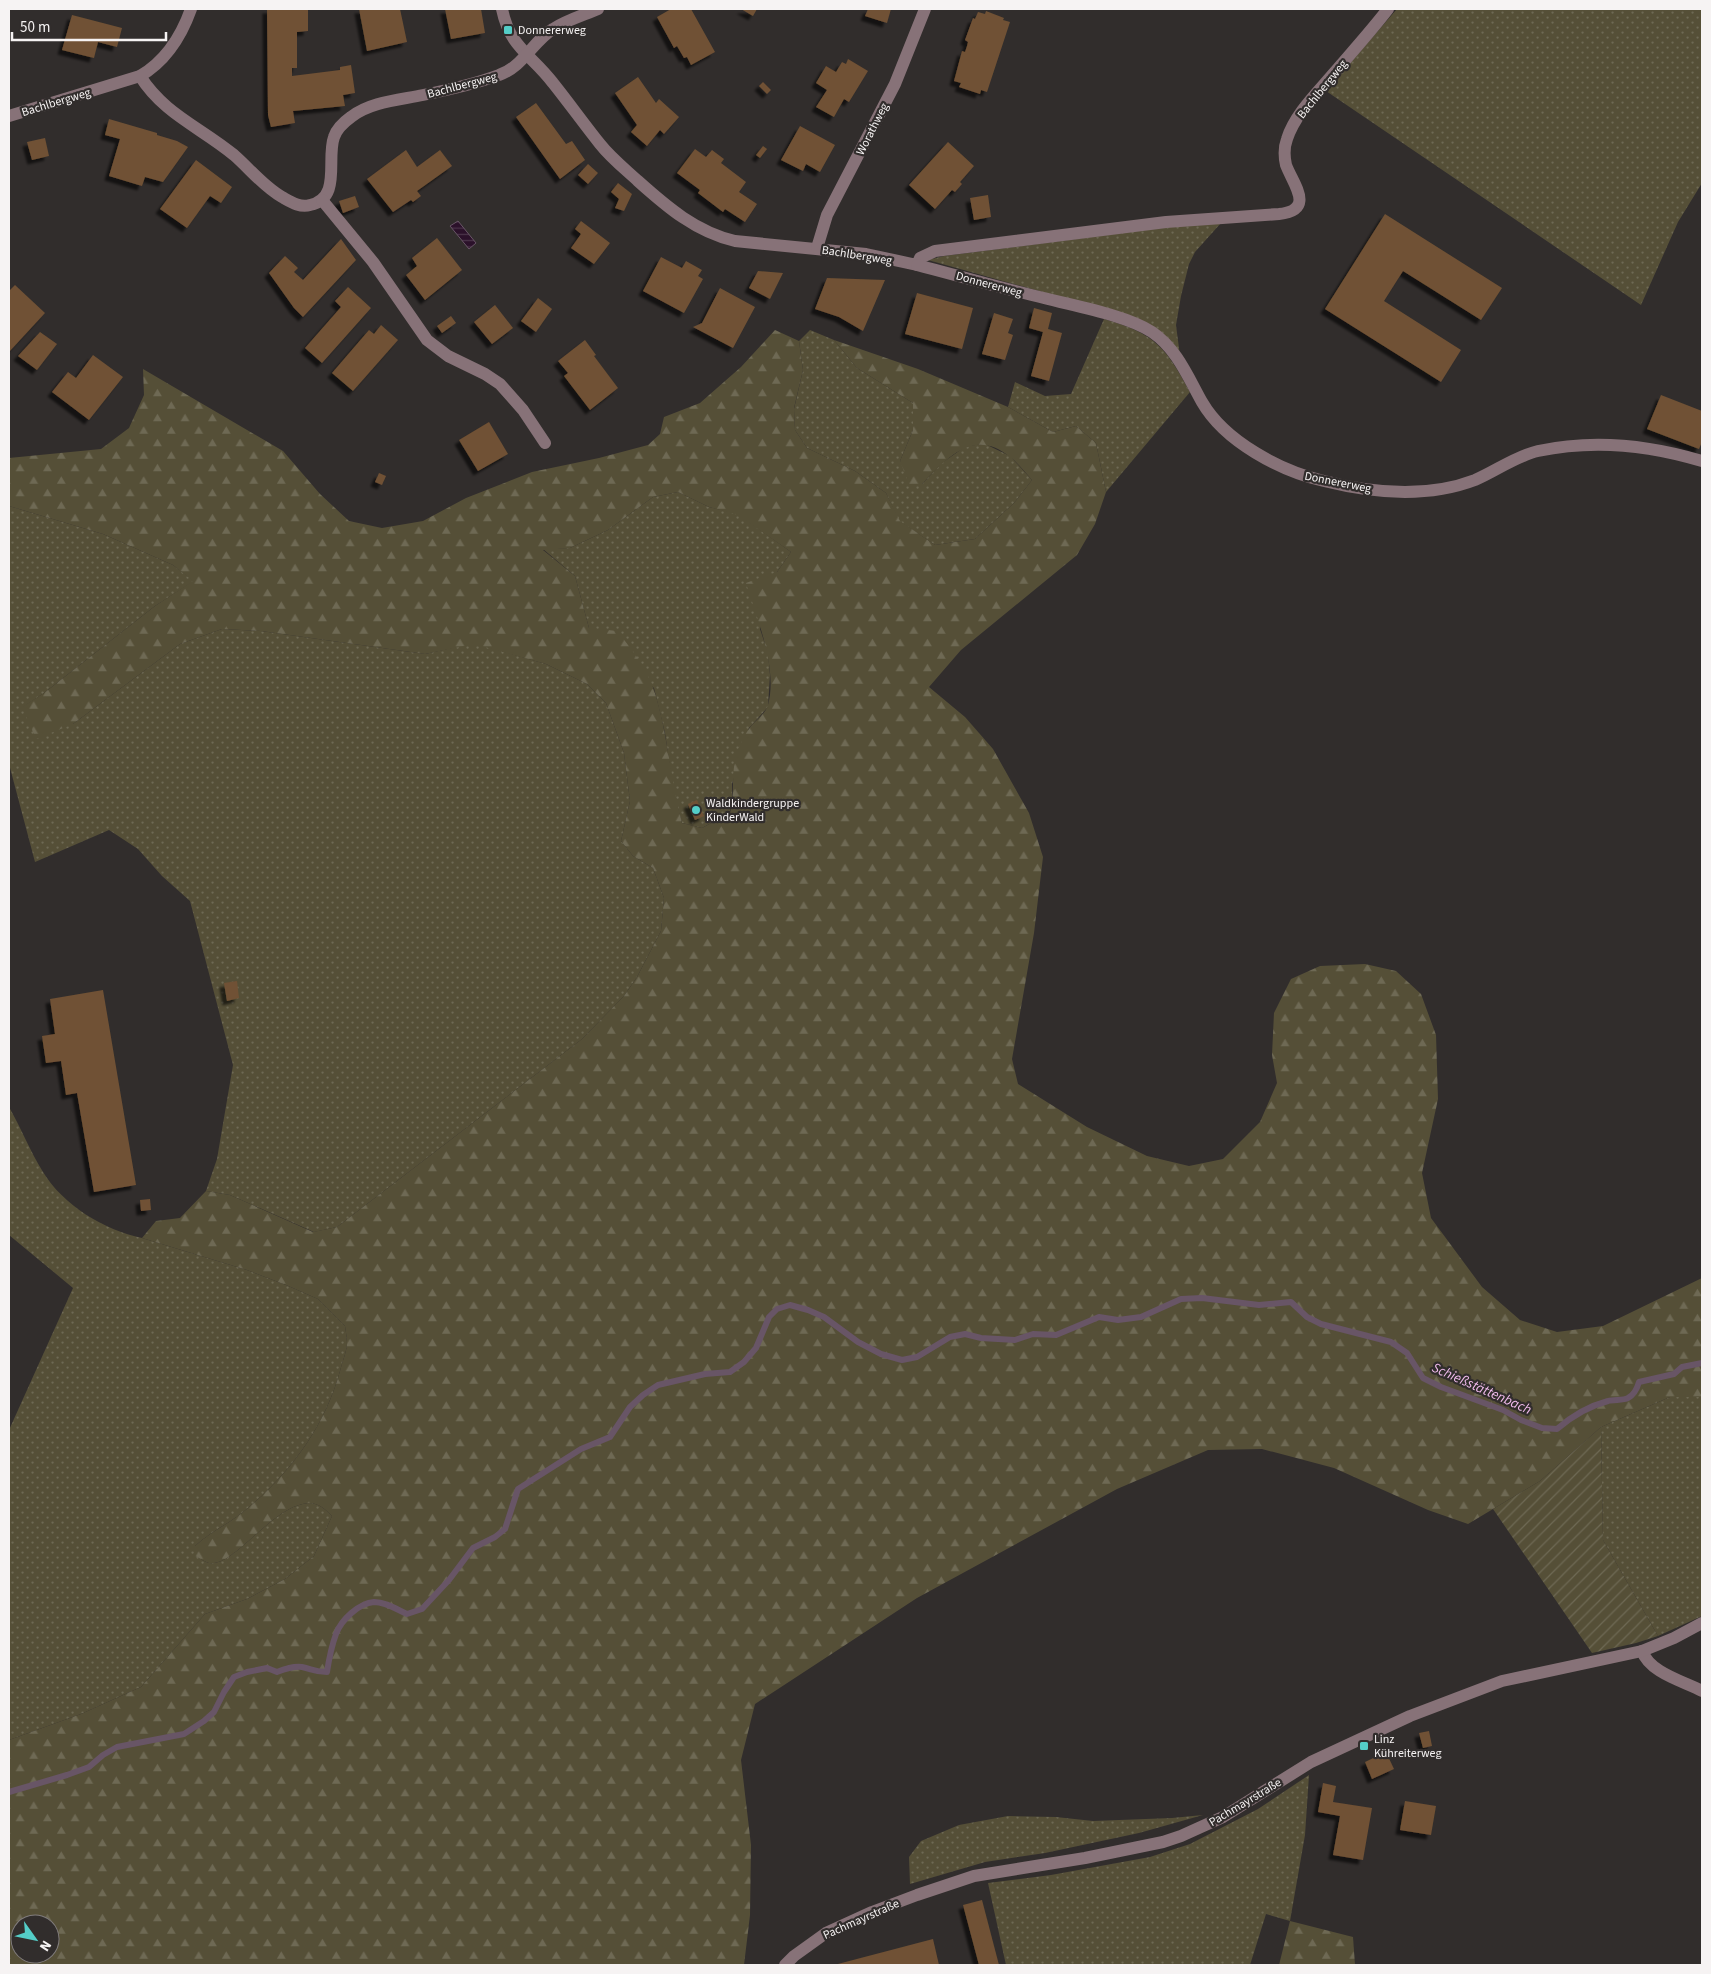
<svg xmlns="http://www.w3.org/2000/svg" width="1711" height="1974" font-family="'Source Sans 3',sans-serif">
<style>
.grass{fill:url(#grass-dots)}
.forest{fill:url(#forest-firs);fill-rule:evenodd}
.garden{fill:url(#garden-furrows)}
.water{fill:url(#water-rules);stroke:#685566}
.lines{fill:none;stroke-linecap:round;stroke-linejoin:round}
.stream{stroke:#685566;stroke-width:6}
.building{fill:#705134;filter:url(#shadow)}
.minor{stroke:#877278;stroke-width:12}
.poi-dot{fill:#54cdc7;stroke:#312d2c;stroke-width:2}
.labels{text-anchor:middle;stroke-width:4.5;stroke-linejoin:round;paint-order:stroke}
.poi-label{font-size:12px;fill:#f6f3f3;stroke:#312d2c;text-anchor:start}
.street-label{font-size:12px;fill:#f6f3f3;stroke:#312d2c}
.water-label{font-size:14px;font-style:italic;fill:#f2bcee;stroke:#312d2c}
</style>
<defs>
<pattern id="grass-dots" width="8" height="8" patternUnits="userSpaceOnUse" patternTransform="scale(1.25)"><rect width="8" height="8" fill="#554f37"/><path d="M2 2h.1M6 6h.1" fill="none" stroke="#6e6954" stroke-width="1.8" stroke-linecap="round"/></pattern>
<pattern id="forest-firs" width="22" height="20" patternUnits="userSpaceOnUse" patternTransform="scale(1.25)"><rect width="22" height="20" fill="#554f37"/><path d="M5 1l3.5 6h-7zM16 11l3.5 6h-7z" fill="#6e6954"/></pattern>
<pattern id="garden-furrows" width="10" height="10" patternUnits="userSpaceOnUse" patternTransform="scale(1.25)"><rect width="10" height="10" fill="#554f37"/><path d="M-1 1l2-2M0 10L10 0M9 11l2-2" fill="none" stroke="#6e6954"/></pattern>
<pattern id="water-rules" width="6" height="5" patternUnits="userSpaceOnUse" patternTransform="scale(1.25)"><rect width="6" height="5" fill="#2b112a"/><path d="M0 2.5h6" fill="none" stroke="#4a3449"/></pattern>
<filter id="shadow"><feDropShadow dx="-4.5" dy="4.5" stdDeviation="1" flood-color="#0009"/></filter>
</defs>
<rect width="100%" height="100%" fill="#312d2c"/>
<!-- grass -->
<g class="grass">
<path d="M1397,9H1702V183L1678,222L1641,305L1326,91Z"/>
<path d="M1221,223L1195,252L1189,264L1181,296L1176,325L1180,356L1114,312L928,260L944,256L1168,227Z"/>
<path d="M1104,319C1155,334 1165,346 1190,392L1106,492L1096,443L1076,426L1053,432L1008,407L1015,382L1045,396L1071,394Z"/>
<path d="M810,330L834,340L857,368L913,403V430L900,461L922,484L942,463L966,446L985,444L1010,456L1032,480L1014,503L975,539L935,545L899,521L886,493L855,471L807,448L795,430L794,409L803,370L799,341Z"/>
<path d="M678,492L709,507L738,514L791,552L777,572L760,629L768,653L770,675L768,707L749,728L732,784V805L729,813L702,828L682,823L674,795L665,733L654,688L589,628L575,576L543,549L570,548L608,530L653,497Z"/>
<path d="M9,506L103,534L173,565L194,581L155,606L44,693L23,707L73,724L180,644L222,629L261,631L425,654L474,643L546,664L587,684L606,703L624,753L630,801L621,841L633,856L653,868L664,898L661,931L637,977L624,996L582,1039L337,1227L314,1232L230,1195L206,1191L217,1159L233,1065L190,901L162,876L138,849L109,830L35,862L9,764Z"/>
<path d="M9,1107C21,1128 30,1151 43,1172C63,1205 104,1230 142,1238L247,1270L286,1285L318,1299L345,1326C346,1332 347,1339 347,1345C346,1353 342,1363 340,1371C325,1426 291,1472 248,1508C231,1523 211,1531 195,1546L196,1556C199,1558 205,1562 209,1563C217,1564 224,1560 230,1556C252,1541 282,1504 309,1503C319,1503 326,1510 332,1516L314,1556L285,1579L247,1599L205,1614L141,1687L81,1714L9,1740V1430L73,1288L9,1235Z"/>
<path d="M1670,1397H1702V1616L1658,1636L1603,1540L1601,1427Z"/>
<path d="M1309,1775L1305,1835L1290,1921L1266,1914L1250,1965H1006L988,1883L1051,1875L1150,1857L1190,1844L1258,1809Z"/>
<path d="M1203,1815L1139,1833L1045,1853L985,1862L910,1884L909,1857L921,1841L959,1825L1008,1816L1056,1817L1093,1821L1172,1818Z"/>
</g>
<!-- forest -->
<g class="forest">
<path d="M775,330L799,341L803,370L794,408L795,430L807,448L855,471L886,493L900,521L935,545L975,539L1014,503L1032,480C1025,472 1018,463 1010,457C974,427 947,458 922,484H909L900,461L913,430V403L857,368L834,340L918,369L1008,407L1053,432L1076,426L1096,443L1106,492L1095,524L1077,555L961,650L929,687L965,717L993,749L1029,813L1043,857L1034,933L1012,1059L1018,1084L1087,1127L1147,1156L1189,1166L1223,1159L1260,1122L1277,1083L1272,1055L1274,1013L1291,979L1320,966L1365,964L1396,971L1421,994L1436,1035L1438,1099L1422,1173L1431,1218L1482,1287L1520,1320L1557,1332L1603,1326L1702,1278V1397H1670L1601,1427L1540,1481L1468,1524L1428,1510L1334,1468L1262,1449L1208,1450L1117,1489L917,1598L755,1704L741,1760L751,1845L750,1915L744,1965H9V1740L81,1714L141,1687L205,1614L247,1599L285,1579L314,1556L332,1516C326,1510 319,1503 309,1503C282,1504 252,1541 230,1556C224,1560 217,1564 209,1563C205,1562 199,1558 195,1556V1546C211,1531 231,1523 248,1508C291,1472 325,1426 340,1371C342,1363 346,1353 347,1345C347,1339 346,1332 345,1326L318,1299L286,1285L247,1270L142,1238L156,1221L180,1218L206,1191L230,1195L313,1232L337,1227L582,1039L624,996L637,977L661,931L664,898L653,868L633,856L621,841L630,801L624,753L606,703L587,684L546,664L474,644L425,654L261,631L222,629L180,644L73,724L36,739L22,707L44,693L155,606L193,581L173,565L103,534L9,506V458L101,449L129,428L144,395L143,369L283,451L320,494L349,521L382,528L423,521L466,498L532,472L599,458L648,445L660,434L664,417L700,403L741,367ZM678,492L709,507L738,515L791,552L777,572L746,583C757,618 778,669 768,705C766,714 754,721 749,729C744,736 738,748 736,756C731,775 735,795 730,813L702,828L682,823C670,779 668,733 654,690C647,669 631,648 617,631L589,628L575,576L543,550L570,548L608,530L653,497ZM20,1924H50V1954H20Z"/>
<path d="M1290,1921L1353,1937L1355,1965H1279Z"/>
</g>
<!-- garden -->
<path class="garden" d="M1601,1427L1603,1540L1658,1636L1636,1643L1592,1653L1493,1509L1540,1481Z"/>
<!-- water -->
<path class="water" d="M458,221L476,243L469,249L450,226Z"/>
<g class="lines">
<!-- stream -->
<path class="stream" d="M9,1792L67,1775L89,1767L103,1755L117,1747L184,1734L204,1721L214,1712L224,1692L234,1677L247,1672L267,1668L277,1672C285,1669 293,1666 302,1667C312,1669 315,1672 327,1672C329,1659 332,1645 336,1634C341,1620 359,1603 374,1602C386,1602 396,1609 407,1614L422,1609L449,1580L473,1548L495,1537L505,1529L518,1489L581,1449L610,1437L630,1407L643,1395L658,1385L705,1374L730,1372L744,1362L756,1348L769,1317L777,1309L790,1305L808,1310L824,1317L858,1342L881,1354L902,1360L917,1357L950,1337L965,1334L981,1338L1015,1340L1033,1334L1056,1335L1099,1317L1118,1320L1141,1317L1181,1299L1202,1298L1259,1305L1291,1302L1307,1317L1321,1324L1391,1342L1407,1353L1423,1378L1441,1387L1503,1410L1521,1420L1542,1428L1557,1429C1572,1416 1589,1406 1608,1401C1614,1399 1623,1401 1628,1398C1634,1395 1637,1389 1639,1382L1674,1374L1682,1367L1702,1363"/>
</g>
<!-- building -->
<g class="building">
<path d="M267,9H308V31L297,32V68H292V76L340,70V67L351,65L355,93L343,95L345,106L293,111L295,123L271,127L268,115Z"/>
<path d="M359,9H400L407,42L367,51Z"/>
<path d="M445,9H481L485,33L451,39Z"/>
<path d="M671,9H691L715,52L691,65L687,57L684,58L677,46L674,48L657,17Z"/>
<path d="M741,9H757L753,16Z"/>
<path d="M868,9H891L887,23L865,16Z"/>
<path d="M986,11L1004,18L1003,20L1010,22L987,92L981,90L980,94L959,87L961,83L954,81L962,51L965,52L967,46L968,42L965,40L973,18L975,19L978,12L985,14Z"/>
<path d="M72,15L122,28L117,47L98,42L94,58L62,50Z"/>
<path d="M848,59L868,71L849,102L844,99L834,117L816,107L827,90L816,83L826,66L836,72L842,62L846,64Z"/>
<path d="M638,77L656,103L659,99L679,117L664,134L660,130L647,146L631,132L637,125L615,93Z"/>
<path d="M763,82L771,90L767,94L759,86Z"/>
<path d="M536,103L566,144L572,141L585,160L560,179L516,117Z"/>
<path d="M109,119L157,133V135L177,141L188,147L163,182L145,177L142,186L109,176L120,139L105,135Z"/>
<path d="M800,126L835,145L820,172L806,164L803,171L781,160Z"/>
<path d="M45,138L49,156L32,160L27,142Z"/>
<path d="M948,142L974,166L960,182L962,184L955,192L952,190L935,209L909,185Z"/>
<path d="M763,146L767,149L760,158L756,155Z"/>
<path d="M695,149L706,157L712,150L724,159L721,163L746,182L739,192L757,204L745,222L725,209L723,212L698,193L700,190L677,173Z"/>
<path d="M406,150L417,167L440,150L452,166L417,191L421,196L413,202L411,200L393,212L367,179Z"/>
<path d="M196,160L232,187L221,203L210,196L187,228L160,209Z"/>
<path d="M588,164L598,173L588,184L578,175Z"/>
<path d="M618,183L632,194L624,211L615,208L619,199L611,192Z"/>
<path d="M988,195L991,217L974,220L970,198Z"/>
<path d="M355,196L359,207L343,213L339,201Z"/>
<path d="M1385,214L1502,288L1481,320L1403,271L1384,301L1461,350L1441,382L1325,309Z"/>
<path d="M581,221L610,243L594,264L571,248L581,234L575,229Z"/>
<path d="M437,238L462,270L425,300L406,275L417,266L412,258Z"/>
<path d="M341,239L356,260L303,317L294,308L269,273L285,256L298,268L294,272L303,280Z"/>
<path d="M661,257L682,268L686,261L702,270L698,276L703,279L684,313L643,291Z"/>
<path d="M758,271L783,273L770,299L749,288Z"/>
<path d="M827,278L885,280L863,331L839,317L815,309Z"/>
<path d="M15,285L45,313L9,352V291Z"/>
<path d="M348,287L371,308L322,363L305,348L341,307L335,301Z"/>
<path d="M720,288L755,307L733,348L693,327L702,323Z"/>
<path d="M917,293L973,308L962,349L905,334Z"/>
<path d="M538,298L552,309L536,332L521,321Z"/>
<path d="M495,305L513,328L492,344L474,322Z"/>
<path d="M1034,308L1052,313L1048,329L1062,333L1049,381L1031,376L1043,332L1029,328Z"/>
<path d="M994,313L1013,319L1008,333L1013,335L1005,360L982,354Z"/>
<path d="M451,316L456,323L442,333L437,326Z"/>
<path d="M381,325L398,340L353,391L332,373L369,330L374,334Z"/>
<path d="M40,332L57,344L37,370L18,356Z"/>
<path d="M585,340L596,355L594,356L618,388L590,410L564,376L568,373L558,361Z"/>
<path d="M93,355L123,377L89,420L52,392L68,372L76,378Z"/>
<path d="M1661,395L1702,411V442L1699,449L1647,429Z"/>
<path d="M489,422L508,454L478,471L459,440Z"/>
<path d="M379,473L386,476L382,485L375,482Z"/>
<path d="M697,800L704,816L695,820L688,804Z"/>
<path d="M237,981L239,998L227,1001L224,983Z"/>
<path d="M103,990L136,1185L94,1192L77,1093L66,1095L61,1061L46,1063L42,1036L55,1034L50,999Z"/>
<path d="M150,1199L151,1210L141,1211L140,1200Z"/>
<path d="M1429,1731L1432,1746L1423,1748L1419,1733Z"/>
<path d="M1386,1752L1394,1769L1372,1779L1365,1762Z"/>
<path d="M1323,1783L1336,1786L1333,1802L1372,1808L1363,1860L1333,1855L1340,1816L1318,1812Z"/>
<path d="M1405,1801L1436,1806L1431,1835L1400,1830Z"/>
<path d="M982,1900L999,1965H979L963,1905Z"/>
<path d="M933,1939L939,1965H834Z"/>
</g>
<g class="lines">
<!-- minor -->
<g class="minor">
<path d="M502,9C510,48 531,54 553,83C569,103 584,124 600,144C611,158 625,169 638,181C667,207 696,232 735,241L866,254L917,265L920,258L935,251L1166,222L1279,214C1316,210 1293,184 1286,165C1284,156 1284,147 1287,139C1295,114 1317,93 1334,73C1352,52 1371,31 1388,9"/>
<path d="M140,76C164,114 200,127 234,155C250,169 264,187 282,197C291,202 300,208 310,205C342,198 326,159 334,137C337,128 344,122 351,117C370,102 399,100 423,95C448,90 475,84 499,75C523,67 533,41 553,29C567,20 584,15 598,9"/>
<path d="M9,116L140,76C166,61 181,37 191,9"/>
<path d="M322,200L373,262L427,340L448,356L485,374L500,384L523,410L545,443"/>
<path d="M817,248L827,215L895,84L925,9"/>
<path d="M917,265C959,276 1001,288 1044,298C1074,306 1126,315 1152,332C1177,349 1188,377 1202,402C1225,442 1281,471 1324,481C1372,493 1428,498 1475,480C1496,471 1516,456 1538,451C1593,439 1649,445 1702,461"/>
<path d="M1642,1651C1650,1673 1683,1681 1702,1691"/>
<path d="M785,1965L794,1956L826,1933L872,1912L917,1895L974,1876L1085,1858L1163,1842L1181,1836L1223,1817L1311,1762L1410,1716L1502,1681L1642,1651L1674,1638L1702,1623"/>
</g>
</g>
<!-- markers -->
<g class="poi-dot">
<rect x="503" y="25" width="10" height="10" rx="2.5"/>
<circle cx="696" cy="810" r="5"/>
<rect x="1359" y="1741" width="10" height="10" rx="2.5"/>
</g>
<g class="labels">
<!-- poi labels -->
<g class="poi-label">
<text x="518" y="34">Donnererweg</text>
<text x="706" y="807">Waldkindergruppe<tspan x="706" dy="14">KinderWald</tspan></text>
<text x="1374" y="1743">Linz<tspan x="1374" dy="14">Kühreiterweg</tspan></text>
</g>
<!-- street labels -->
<g class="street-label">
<text transform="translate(462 85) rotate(-15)" y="4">Bachlbergweg</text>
<text transform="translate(1322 89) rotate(-51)" y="4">Bachlbergweg</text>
<text transform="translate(56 102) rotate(-17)" y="4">Bachlbergweg</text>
<text transform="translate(872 129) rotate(-63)" y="4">Worathweg</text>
<text transform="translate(857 255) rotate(9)" y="4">Bachlbergweg</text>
<text transform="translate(989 284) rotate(15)" y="4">Donnererweg</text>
<text transform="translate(1338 482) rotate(11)" y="4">Donnererweg</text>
<text transform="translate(1245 1802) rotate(-31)" y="4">Pachmayrstraße</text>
<text transform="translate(861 1919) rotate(-24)" y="4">Pachmayrstraße</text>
</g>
<!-- water labels -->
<g class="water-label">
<text transform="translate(1482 1388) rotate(24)" y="5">Schießstättenbach</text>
</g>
</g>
<!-- border -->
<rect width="1711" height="1974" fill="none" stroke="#f6f3f3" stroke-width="20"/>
<!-- north arrow -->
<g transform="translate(35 1939) rotate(123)"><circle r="24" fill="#312d2c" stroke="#807c7c"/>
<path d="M0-4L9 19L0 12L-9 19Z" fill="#54cdc7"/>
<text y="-8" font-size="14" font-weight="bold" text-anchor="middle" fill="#f6f3f3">N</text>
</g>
<!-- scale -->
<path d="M12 32v8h154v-8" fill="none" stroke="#f6f3f3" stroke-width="2.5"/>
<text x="20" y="32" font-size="15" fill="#f6f3f3" stroke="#312d2c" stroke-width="4" paint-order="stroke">50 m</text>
</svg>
